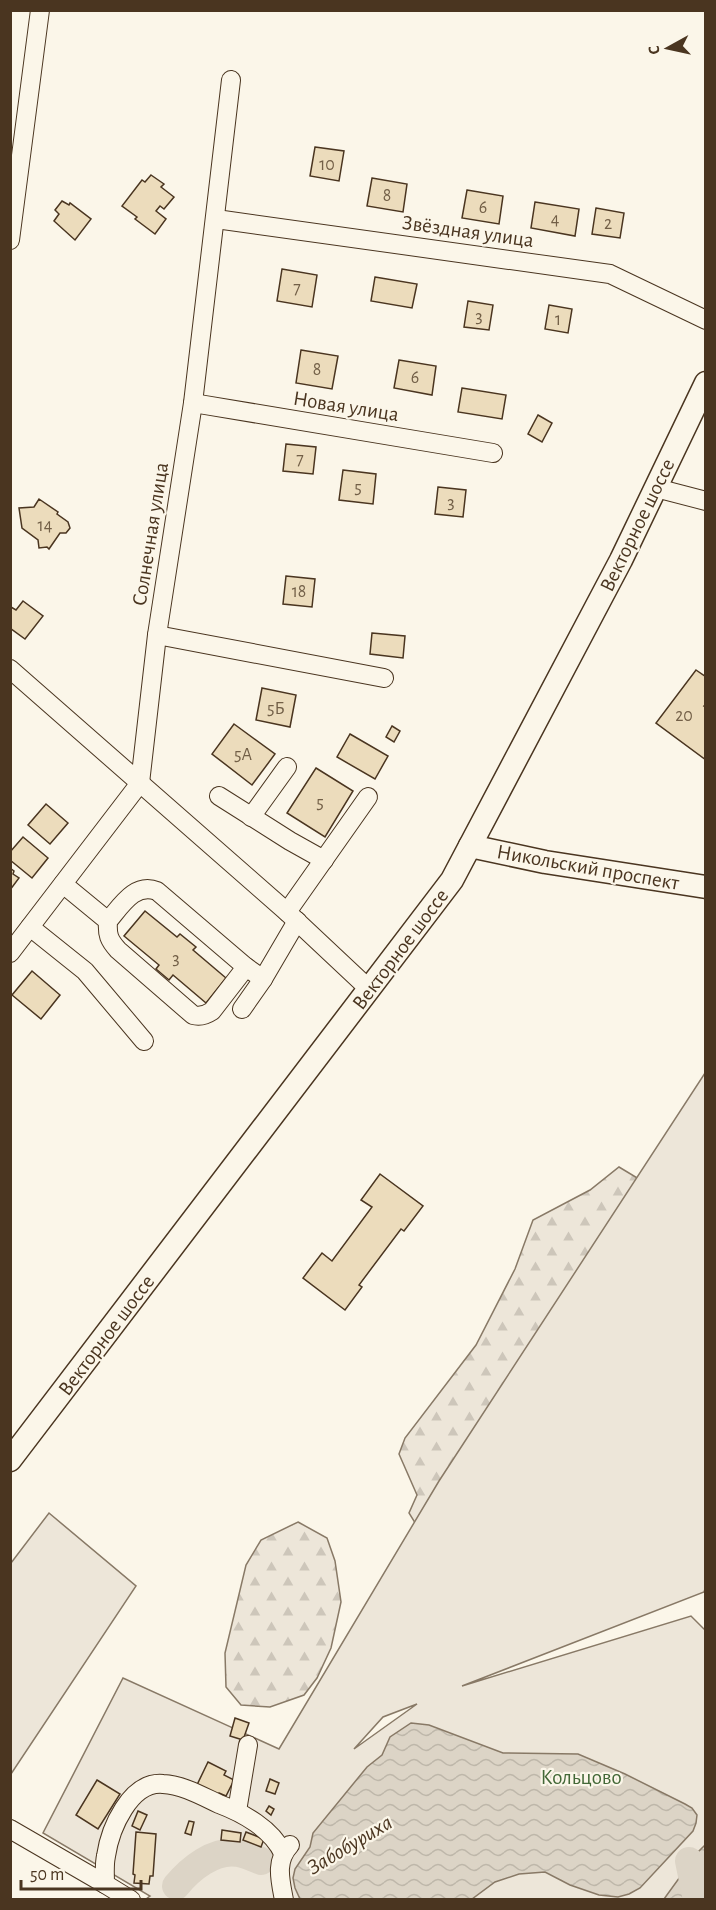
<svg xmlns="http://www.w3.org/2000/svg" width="716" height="1910" font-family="'Alegreya Sans',sans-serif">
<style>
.forest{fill:url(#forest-firs);stroke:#887966;stroke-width:1.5}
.park{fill:#ede6d9;stroke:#887966;stroke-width:1.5;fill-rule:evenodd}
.water{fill:url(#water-waves);stroke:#887966;stroke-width:1.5}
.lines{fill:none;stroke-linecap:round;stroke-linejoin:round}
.river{stroke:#dcd4c6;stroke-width:28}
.building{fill:#ecdcbc;stroke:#4a3520;stroke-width:1.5}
.minor-casing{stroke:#4a3520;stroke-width:20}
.major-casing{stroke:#4a3520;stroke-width:25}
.minor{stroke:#fbf6e9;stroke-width:18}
.major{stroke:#fbf6e9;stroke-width:22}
.labels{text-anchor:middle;stroke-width:4.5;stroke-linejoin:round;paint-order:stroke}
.number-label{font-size:18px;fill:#725f47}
.street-label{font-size:21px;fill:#4a3520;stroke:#fbf6e9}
.park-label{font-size:21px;fill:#436837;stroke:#fbf6e9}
.water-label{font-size:22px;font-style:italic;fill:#4a3520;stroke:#fbf6e9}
</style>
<defs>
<pattern id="forest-firs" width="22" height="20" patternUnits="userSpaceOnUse" patternTransform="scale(1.5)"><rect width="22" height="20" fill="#ede6d9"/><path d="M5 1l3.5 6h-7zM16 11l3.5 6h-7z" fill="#cdc6ba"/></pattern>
<pattern id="water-waves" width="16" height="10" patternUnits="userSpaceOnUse" patternTransform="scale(1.5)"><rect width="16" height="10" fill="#dcd4c6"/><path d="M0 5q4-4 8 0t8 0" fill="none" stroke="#beb7aa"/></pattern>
</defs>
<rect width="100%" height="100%" fill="#fbf6e9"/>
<!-- forest -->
<g class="forest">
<path d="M619,1167L639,1179L422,1534L409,1513L417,1495L399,1454L405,1438L476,1345L515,1269L533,1220L590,1190Z"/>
<path d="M298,1522L327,1538L335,1561L341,1602L331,1648L317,1678L304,1695L270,1707L241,1705L226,1687L225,1653L246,1565L261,1540Z"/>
</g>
<!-- park -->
<g class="park">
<path d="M705,1073V1589L704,1592L462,1686L691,1616L705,1630V1899H146L150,1896L43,1833L123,1678L279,1749L439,1481ZM417,1704L354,1749L383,1717Z"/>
<path d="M49,1513L136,1586L11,1774V1563Z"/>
</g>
<!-- water -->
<g class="water">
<path d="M411,1723L429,1725L503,1753L578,1754L625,1774L685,1804L692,1808L697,1815L696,1823L693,1831L640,1888L629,1894L618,1897L599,1895L570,1885L545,1872L519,1874L495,1882L472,1899H300L295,1888L293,1878L295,1869L310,1847L313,1833L367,1767L382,1755L390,1737Z"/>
<path d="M705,1845V1899H664L698,1852Z"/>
</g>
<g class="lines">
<!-- river -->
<g class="river">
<path d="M689,1861L697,1900"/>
<path d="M176,1886C190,1869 214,1849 238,1853C245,1854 254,1858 261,1861"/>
</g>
</g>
<!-- building -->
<g class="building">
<path d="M315,147L344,151L339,181L310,176Z"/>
<path d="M151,175L164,184L161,187L174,197L164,209L160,206L156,211L166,219L155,234L135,219L137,217L122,206L142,180L145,182Z"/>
<path d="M372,178L407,184L403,212L367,206Z"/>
<path d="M467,190L503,196L499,224L462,218Z"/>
<path d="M62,201L69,205L70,203L91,219L75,240L54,221L59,214L55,210Z"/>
<path d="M535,202L579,209L575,236L531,228Z"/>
<path d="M596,208L624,213L620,238L592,234Z"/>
<path d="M282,269L317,275L312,307L277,301Z"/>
<path d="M375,277L417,284L412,308L371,301Z"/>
<path d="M468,301L493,305L489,330L464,327Z"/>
<path d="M549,305L572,309L568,333L545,329Z"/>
<path d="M301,350L338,356L332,389L296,383Z"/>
<path d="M399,360L436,366L432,395L394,388Z"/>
<path d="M462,388L506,395L502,419L458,412Z"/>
<path d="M538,415L552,423L542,442L528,434Z"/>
<path d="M286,444L316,447L313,474L283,471Z"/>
<path d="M343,470L376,474L373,504L339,500Z"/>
<path d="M438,487L466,490L463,517L435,514Z"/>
<path d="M39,499L58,512L57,514L68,522L70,528L66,533H60L49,549L47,547L39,548L38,540L22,528L19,508L34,507Z"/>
<path d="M286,576L315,579L312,607L283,604Z"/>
<path d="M23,601L43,616L25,639L10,628V608L11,607L16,610Z"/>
<path d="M372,633L405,636L403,658L370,654Z"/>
<path d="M696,670L706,677V704L704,706L706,707V760L656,723Z"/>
<path d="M262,688L296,695L290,727L256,720Z"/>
<path d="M234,724L275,754L252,785L212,754Z"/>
<path d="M392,726L400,731L394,742L386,737Z"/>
<path d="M350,734L388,756L375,779L337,757Z"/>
<path d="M316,768L353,791L325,837L287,813Z"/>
<path d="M46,804L68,823L50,844L28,825Z"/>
<path d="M23,837L48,858L32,878L10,860V852Z"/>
<path d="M10,868L14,871L13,874L19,878L10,890Z"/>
<path d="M145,911L177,937L180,934L196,947L193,950L226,978L206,1003L173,975L169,980L156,969L159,965L124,936Z"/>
<path d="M32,971L60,995L41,1019L12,995Z"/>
<path d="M380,1174L423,1206L404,1231L401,1229L359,1285L362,1287L345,1310L303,1278L322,1253L332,1261L372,1207L361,1200Z"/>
<path d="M235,1718L249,1723L243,1740L230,1736Z"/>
<path d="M208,1762L226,1771L224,1775L234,1780L226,1796L219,1793L215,1800L195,1789Z"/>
<path d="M270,1779L279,1783L275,1794L266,1791Z"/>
<path d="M97,1780L120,1794L98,1829L76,1815Z"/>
<path d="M269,1806L274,1809L271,1815L266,1811Z"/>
<path d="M138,1811L147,1815L140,1830L132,1826Z"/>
<path d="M189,1821L194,1822L191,1835L185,1833Z"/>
<path d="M222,1830L241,1833L240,1842L221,1840Z"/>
<path d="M136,1832L156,1834L153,1876H150L149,1884L134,1883L135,1875L133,1874Z"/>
<path d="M246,1832L264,1839L261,1847L243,1840Z"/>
</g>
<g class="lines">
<!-- minor casing -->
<g class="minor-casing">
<g id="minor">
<path d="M216,219L610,274L706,320"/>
<path d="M10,240L40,10"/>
<path d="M193,403L493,453"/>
<path d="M656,488L706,501"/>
<path d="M157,635L384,678"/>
<path d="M10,669L287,912L369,989"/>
<path d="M219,796L290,841L324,860"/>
<path d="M251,817L287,767"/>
<path d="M63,884L108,921C107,935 109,940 118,950L193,1015C200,1017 206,1015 212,1011L246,967L157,891C135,882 121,906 108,921"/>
<path d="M287,912L368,797"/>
<path d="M30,927L85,971L144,1041"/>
<path d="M10,953L140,783L157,635L193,403L231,80"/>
<path d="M246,967L263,979L297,921"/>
<path d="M242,1009L263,979"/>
<path d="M237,1811L248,1745"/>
<path d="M10,1829L105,1884"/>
<path d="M131,1900L105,1884C105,1875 104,1865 106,1856C110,1829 130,1781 163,1784C183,1785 202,1796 219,1804C243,1813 272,1829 283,1853"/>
<path d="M284,1900C280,1879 275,1861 290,1845"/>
</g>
</g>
<!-- major casing -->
<g class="major-casing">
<g id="major">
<path d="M470,846L545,862L706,887"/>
<path d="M10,1460L452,880L621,560L706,383"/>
</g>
</g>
<!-- minor -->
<use href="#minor" class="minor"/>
<!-- major -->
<use href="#major" class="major"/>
</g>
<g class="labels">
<!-- number labels -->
<g class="number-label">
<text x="327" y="170">10</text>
<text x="387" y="201">8</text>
<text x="483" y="213">6</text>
<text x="555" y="225">4</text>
<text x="608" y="229">2</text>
<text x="297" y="294">7</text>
<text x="479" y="322">3</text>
<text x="558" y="325">1</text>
<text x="317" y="375">8</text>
<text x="415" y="383">6</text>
<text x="300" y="465">7</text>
<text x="358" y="493">5</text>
<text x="451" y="508">3</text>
<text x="45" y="531">14</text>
<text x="299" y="597">18</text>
<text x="276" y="714">5Б</text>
<text x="684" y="721">20</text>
<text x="243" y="760">5А</text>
<text x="320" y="808">5</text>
<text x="176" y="964">3</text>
</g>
<!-- street labels -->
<g class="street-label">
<text transform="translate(468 231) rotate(8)" y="7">Звёздная улица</text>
<text transform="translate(346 406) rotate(9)" y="7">Новая улица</text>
<text transform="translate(637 525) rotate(-64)" y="7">Векторное шоссе</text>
<text transform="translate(150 534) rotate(-81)" y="7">Солнечная улица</text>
<text transform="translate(588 867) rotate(10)" y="7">Никольский проспект</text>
<text transform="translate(400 949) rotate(-53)" y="7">Векторное шоссе</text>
<text transform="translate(106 1335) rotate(-53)" y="7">Векторное шоссе</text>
</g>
<!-- park labels -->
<g class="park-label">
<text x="581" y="1784">Кольцово</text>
</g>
<!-- water labels -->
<g class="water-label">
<text transform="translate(349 1844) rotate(-31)" y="8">Забобуриха</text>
</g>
</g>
<!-- border -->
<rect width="716" height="1910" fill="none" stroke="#4a3520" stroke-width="24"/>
<!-- north arrow -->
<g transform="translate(668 48) rotate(262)" stroke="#fbf6e9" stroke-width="4.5" paint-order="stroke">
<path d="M0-4.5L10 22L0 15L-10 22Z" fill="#4a3520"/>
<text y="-9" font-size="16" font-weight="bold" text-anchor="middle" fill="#4a3520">С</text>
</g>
<!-- scale -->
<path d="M21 1880v9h120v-9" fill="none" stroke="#4a3520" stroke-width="3"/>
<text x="30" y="1880" font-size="18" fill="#4a3520" stroke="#fbf6e9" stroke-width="4.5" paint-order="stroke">50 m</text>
</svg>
